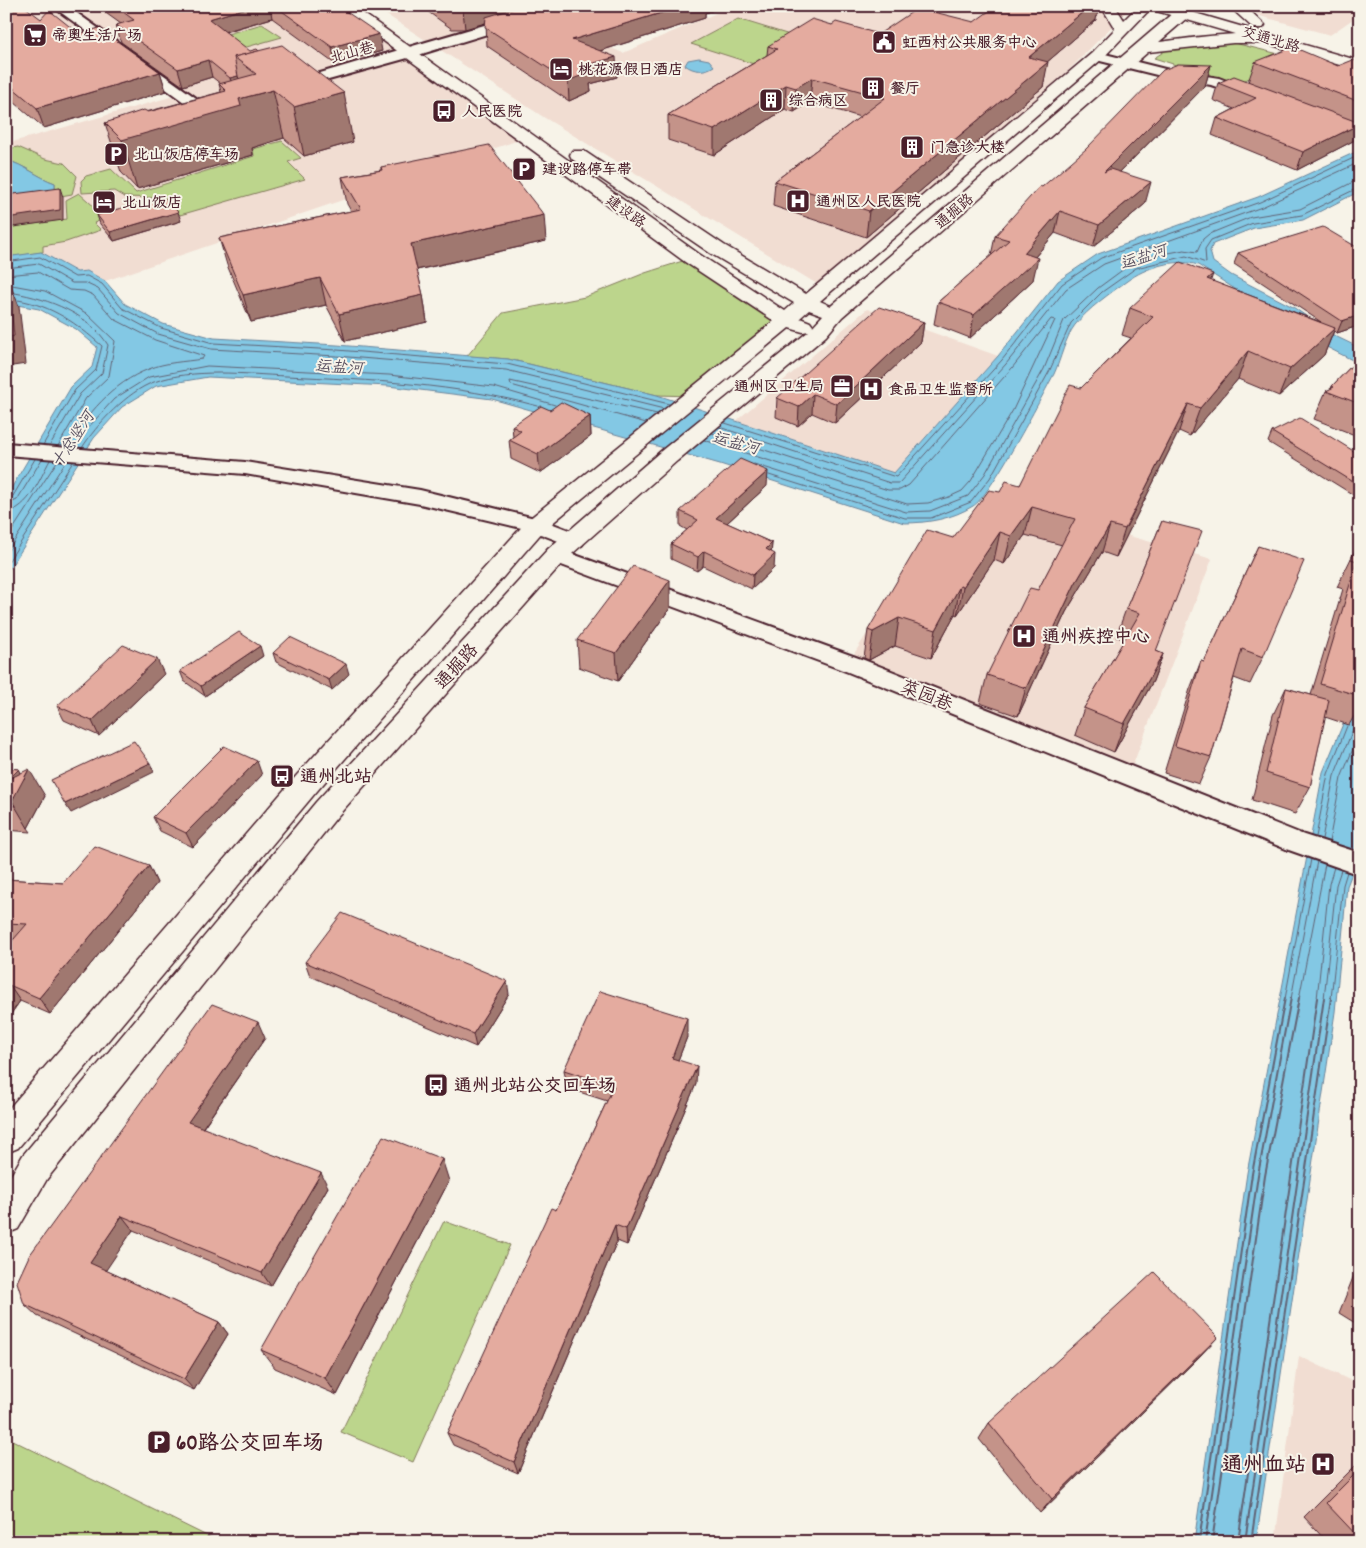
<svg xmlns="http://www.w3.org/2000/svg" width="1366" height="1548" font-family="Dekko,'LXGW WenKai TC',sans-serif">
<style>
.built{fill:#f1ddd2}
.green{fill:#bcd58c;stroke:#837a5c}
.water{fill:#83c8e4;stroke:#6c849a}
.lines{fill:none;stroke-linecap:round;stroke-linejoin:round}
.shore-far1{stroke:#616375;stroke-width:1}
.shore{stroke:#616375;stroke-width:2}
.street-casing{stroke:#4a1f2b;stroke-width:4}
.secondary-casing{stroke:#4a1f2b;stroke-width:3}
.primary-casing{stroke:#4a1f2b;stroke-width:3}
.street{fill:#f7f3e8;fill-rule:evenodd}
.secondary{fill:#f7f3e8;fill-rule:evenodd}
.primary{fill:#f7f3e8;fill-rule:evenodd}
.wall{fill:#c49389;stroke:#4a1f2b}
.shaded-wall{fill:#a0786f;stroke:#4a1f2b}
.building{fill:#e4ab9f;stroke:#4a1f2b}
.labels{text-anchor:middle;stroke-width:4;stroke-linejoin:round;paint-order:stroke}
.far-poi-label{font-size:15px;font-weight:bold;fill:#4a1f2b;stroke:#f7f3e8;text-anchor:start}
.far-street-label{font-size:15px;fill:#4a1f2b;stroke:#f7f3e8}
.far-water-label{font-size:16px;font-style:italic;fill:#5b5262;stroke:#f7f3e8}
.poi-label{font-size:18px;font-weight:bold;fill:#4a1f2b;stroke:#f7f3e8;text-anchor:start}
.street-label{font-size:18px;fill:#4a1f2b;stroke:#f7f3e8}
.near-poi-label{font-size:21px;font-weight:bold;fill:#4a1f2b;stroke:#f7f3e8;text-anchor:start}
</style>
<rect width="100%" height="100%" fill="#f7f3e8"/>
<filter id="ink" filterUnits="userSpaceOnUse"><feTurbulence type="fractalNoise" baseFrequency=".02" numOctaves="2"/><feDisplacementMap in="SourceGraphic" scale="10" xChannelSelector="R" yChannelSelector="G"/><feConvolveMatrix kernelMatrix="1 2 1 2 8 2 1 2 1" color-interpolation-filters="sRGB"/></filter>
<g filter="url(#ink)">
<!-- built -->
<g class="built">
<path d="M6,6H343L525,138L105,281L87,271L77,272L41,252L6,257V193L11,196L55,183L9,143L181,94Z"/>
<path d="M373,6H529L585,37L623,53L733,6H1117L1128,10L1068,71L817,284L545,118Z"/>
<path d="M1246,6H1360V14L1330,35L1260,16Z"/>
<path d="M867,309L998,356L894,473L736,421Z"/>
<path d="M1018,505L1212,559L1129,775L848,663L883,609L943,541L983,518Z"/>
<path d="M1299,1356L1360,1385V1542H1275Z"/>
</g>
<!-- green -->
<g class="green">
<path d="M738,19L806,40L760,66L691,44Z"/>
<path d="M262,24L282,37L222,54L203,41Z"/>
<path d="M1226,41L1295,58L1236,84L1154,58L1179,42Z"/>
<path d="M282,141L301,158L288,162L305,179L180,215L168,202L160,198L124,197L114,191L82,193L81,181L86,176L111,169L136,193L254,156L253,149Z"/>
<path d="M18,147L45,159L64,163L77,176L72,194L55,197V183C37,177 25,165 6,160V149Z"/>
<path d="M79,193L107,218L94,223L101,230L66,242L43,246V252L9,257L6,228L67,219L66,200Z"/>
<path d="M692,258L786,320L693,396L657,395L508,359L467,356L503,313L585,297L645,273Z"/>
<path d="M444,1221L510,1245L413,1462L341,1432Z"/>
<path d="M6,1437L219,1542H6Z"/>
</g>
<!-- water -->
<g class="water">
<path d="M699,58L709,60L714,66C705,72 694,72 685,65L688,60Z"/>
<path d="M1360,150V191L1303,220L1254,228L1213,244L1210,251L1213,262L1231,275L1293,307L1335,336L1360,348V364L1315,341L1198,265C1175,258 1146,267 1127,281C1109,294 1089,308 1075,325C1065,338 1061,359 1054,374C1042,396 990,497 973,506C952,519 928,523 904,523L720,464L492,399L388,386L208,377L156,386L122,407L94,438L6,574V497L71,387L92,367L97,347L76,329L39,309L6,303V257L41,252L77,272L87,271L105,281L125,304L163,324L214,338L337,345L508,359L657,395L894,473L998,356L1058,281L1098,254L1258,197Z"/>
<path d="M6,160C25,165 37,177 55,183V197L10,196L6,193Z"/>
<path d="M1360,683V853L1347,886L1335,1012L1256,1542H1194L1247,1173L1323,772Z"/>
</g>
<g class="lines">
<!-- shore-far1 -->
<g class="shore-far1">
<path d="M6,262L40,257L75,277L87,276L102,284L122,308L161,328L213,343L337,350L507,364L669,404"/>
<path d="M6,268L39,264L72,283H85L98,289L119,313L158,334L211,349L336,356L506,370L664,409"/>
<path d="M6,275L38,272L69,290L84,291L93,295L114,319L155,340L204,356L202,359C184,362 166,362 149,369C112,383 87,415 66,447"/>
<path d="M12,285L45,291L86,313L115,341L109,376L86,398L58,446"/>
<path d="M15,293C49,299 89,314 108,345L102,373L80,394L50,445"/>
<path d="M18,300C53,306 76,323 102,346L96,370L75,390L43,445"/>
<path d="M646,423L511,385L510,381L657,414"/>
<path d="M725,423L896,477L1002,360L1062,284L1101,258L1260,202L1360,155"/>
<path d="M719,427L890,483H899L1006,364L1066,289L1104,264L1262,207L1360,162"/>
<path d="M704,440L907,504L928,503L949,497L962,491L971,481L1013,410L1055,320L1051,319L1012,368L909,485L900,490H888L712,433"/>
<path d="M75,447L85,431L114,399L149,377L207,366L389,375L494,387L555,405"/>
<path d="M82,448C96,425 128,391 154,382C193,368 245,374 286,376C371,380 455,384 538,406"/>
<path d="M754,464L906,512L930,511L968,496L985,474L1044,369L1064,320L1098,288L1132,263L1148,257L1184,250L1197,252L1203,239L1209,234L1251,217L1300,209L1353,182L1360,181"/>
<path d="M769,475L905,518H931L971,502L990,478L1049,372L1071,323L1102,292L1136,268L1186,256L1206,263L1205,249L1211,240L1253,223L1302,215L1360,187"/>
<path d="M6,499L13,496L35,459"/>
<path d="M6,505L17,500L42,459"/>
<path d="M6,513C30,507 39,480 50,460"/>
<path d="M6,540L58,460"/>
<path d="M6,554L66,461"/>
<path d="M6,565L73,462"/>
<path d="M1316,837L1328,774L1347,726"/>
<path d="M1322,839L1334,776L1360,712"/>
<path d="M1329,842L1341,778L1360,732"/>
<path d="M1285,999L1311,859"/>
<path d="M1291,999L1317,861"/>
<path d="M1299,999L1325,864"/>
<path d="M1317,999L1329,884L1334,867"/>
<path d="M1324,999L1336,885L1341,870"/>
<path d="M1331,999L1343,885L1347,872"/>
</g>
<!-- shore -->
<g class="shore">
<path d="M1199,1542L1252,1174L1285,998"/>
<path d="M1205,1542L1258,1175L1291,998"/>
<path d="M1212,1542L1265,1176L1299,998"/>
<path d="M1238,1542L1317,998"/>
<path d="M1245,1542L1324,998"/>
<path d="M1251,1542L1331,998"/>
</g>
<!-- street casing -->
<g class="street-casing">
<g id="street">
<path d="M52,6H67L206,105L221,101L228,105C223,111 207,115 199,113Z"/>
<path d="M549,6H570L569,9L415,56L296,89H286L284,86L286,83Z"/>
<path d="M1097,52L1169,70L1219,78L1256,92L1258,95L1251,99L1211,85L1169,78L1092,59L1090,56Z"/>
<path d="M1324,119L1360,132V142L1319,126L1317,123L1319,120Z"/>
<path d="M6,443L245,462L420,490L543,520L582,535L585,540L582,545L574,547L530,530L420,504L245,474L6,455Z"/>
<path d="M556,548L864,660L1304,835L1360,853V875L1286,849L848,672L548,560L545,555L548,550Z"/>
</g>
</g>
<!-- secondary casing -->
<g class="secondary-casing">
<g id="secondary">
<path d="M336,6H353L699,254L785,311L794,303L710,253L572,159L570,155L572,151H584L724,245L806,294L1092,53L1115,29L1101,6H1115L1124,20L1138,6H1153L1102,59L820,301L831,306L1181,6H1195L1188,17L1159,42C1178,40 1270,26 1279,39L1272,43H1233L1148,52L842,317L826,336L677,461L564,561L336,818L47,1179L18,1229L6,1234V1184L23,1155L316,802L548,549L661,451L809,331L803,332L789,328L544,530L317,791L18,1148L6,1153V1112L297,775L528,520L774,321L685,262ZM809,310L823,315L811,328L813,326L810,322L800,318Z"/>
<path d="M1229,6H1245L1265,25L1263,28H1253Z"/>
</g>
</g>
<!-- primary casing -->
<g class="primary-casing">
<path id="primary" d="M1148,6H1171L1360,61V71L1150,9Z"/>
</g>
<!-- street -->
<use href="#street" class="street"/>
<!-- secondary -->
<use href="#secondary" class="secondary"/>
<!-- primary -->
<use href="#primary" class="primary"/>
</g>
<!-- wall -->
<g class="wall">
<path d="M6,6L79,34L160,72L166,91L44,128L6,95Z"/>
<path d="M96,6H338L382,51L335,64L272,18L225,32L353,142L304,156L284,138L252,148L253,155L137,189L121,172L105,123L221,92L219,84H221L212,77L183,86L121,42L116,25L121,24Z"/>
<path d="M420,6H726L705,13V18L600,51L617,77L590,84L591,91L569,101L487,46L486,23L465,29H452Z"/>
<path d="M1309,6H1340L1330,12Z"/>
<path d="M1096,20L1047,62L1043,87L866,237L773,206L775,181L860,117L810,102L794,112L785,109L714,155L668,140V115L767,55L768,46L832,25L879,34L974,22Z"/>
<path d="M1255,62L1338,66L1360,63V131L1357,130L1353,141L1297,170L1212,135L1217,118L1234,109L1213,100L1218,83L1248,82Z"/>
<path d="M1211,65L1205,86L1120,172L1145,204L1093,247L1055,233L1035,257L1033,280L970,338L934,324L938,302L991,256L995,236L1042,187Z"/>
<path d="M381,167L546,241L417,270L423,295L427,322L345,341L326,305L251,322L227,265L219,238L351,211L347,204L342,177L381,170Z"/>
<path d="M97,215L181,221L114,241L100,224Z"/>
<path d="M1360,249V322L1355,327L1337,333L1334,331L1324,355L1279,396L1238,379L1190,436L1179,431L1116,557L1102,552L1066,612L1018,716L980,703L987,675L1038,590L1062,545L1025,535L1004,564L994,560L957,615L955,614L931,658L895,646L869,660L864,658L868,630L953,538L1000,492L1020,485L1081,388L1131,338L1122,335L1130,308L1211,281L1321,322L1234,264L1238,253Z"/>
<path d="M924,322L921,342L835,423L812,413L798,426L776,417L777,398Z"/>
<path d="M1360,357V437L1314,419L1326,391L1331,389L1332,386Z"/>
<path d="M550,410L590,416L591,436L540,473L511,459L509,440L513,437L512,426Z"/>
<path d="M1272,432L1360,455V499L1268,442Z"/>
<path d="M767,486L727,523L772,543L771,552L774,568L752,589L703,566L697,571L671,559V544L687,530L680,526V511Z"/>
<path d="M1162,521L1156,651L1163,654L1153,681L1114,752L1075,735L1084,708L1125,639L1116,637L1126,609Z"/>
<path d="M1360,540V706L1349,725L1325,717L1310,787L1295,814L1252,800L1273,715L1286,688L1311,695L1343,589L1337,587Z"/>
<path d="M1258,546L1263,657L1250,684L1234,678L1211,757L1199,784L1164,773L1190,689L1201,661L1204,662Z"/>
<path d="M670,608L618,681L579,667L577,640Z"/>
<path d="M273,653L349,674L332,690L276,662Z"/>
<path d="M263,656L205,696L184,681L180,671Z"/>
<path d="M164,674L99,736L64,720L57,706Z"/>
<path d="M6,768L19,769L21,773L45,796L28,828L31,832L6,830Z"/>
<path d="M262,775L193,847L160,831L153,817Z"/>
<path d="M149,866L157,883L50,1014L20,1001L6,1021V948L15,939L6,938V879L63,883Z"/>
<path d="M305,962L509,994L476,1047L310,976Z"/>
<path d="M687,1037L678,1060L696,1084L627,1245L617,1241L518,1473L453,1445L447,1433L556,1210L607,1101L567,1088L564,1070Z"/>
<path d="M265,1038L203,1128L328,1187L271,1286L133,1230L105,1270L219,1322L228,1334L194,1390L37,1316L24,1304Z"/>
<path d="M449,1181L337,1395L275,1368L261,1350Z"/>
<path d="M1360,1260V1326L1339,1313Z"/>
<path d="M1201,1355L1040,1513L979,1439L989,1423Z"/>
<path d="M1360,1461V1542H1327L1304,1517Z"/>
</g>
<!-- shaded-wall -->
<g class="shaded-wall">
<path d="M253,6H270L272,18L213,35L209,19Z"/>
<path d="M477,6H542L465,29L463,10Z"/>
<path d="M684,6H726L705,13V18L574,59L572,40Z"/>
<path d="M1090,6H1099L1096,20L1024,82L1029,57Z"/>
<path d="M1332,6H1340L1330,12Z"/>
<path d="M379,34L382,51L335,64L332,47Z"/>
<path d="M616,57L617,77L590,84L591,91L569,101L568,81L584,66Z"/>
<path d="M208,60L212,77L183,86L178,69Z"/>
<path d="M1048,62L1043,87L866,237L869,211Z"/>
<path d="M1211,65L1205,86L1099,193L1104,172Z"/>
<path d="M160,72L166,91L44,128L37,108Z"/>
<path d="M238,76L243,93L234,95L230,78Z"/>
<path d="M812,78L810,102L794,112L796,88Z"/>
<path d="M786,85L785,109L714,155V130Z"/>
<path d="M273,90L284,138L252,148L253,155L137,189L122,140L239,99Z"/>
<path d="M344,93L353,142L304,156L294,107Z"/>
<path d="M1360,124L1353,141L1297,170L1303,152Z"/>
<path d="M1151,182L1145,204L1093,247L1099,225Z"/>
<path d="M60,188L63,197V220L6,228V218Z"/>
<path d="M1060,211L1055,233L1024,270L1038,258L1033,280L970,338L974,315L1024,253Z"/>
<path d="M178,212L181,221L114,241L110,232Z"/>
<path d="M544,215L546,241L416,270L411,244Z"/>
<path d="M1213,274L1204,301L1207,279Z"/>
<path d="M320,278L326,305L251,322L243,295Z"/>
<path d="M8,279L19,306L26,364L6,367V338Z"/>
<path d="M423,295L427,322L345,341L339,314Z"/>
<path d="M1360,315V322L1355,327L1337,333L1342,321Z"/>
<path d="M924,322L921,342L835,423L837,404Z"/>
<path d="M1335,328L1324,355L1279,396L1290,369Z"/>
<path d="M1248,351L1238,379L1190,436L1200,408Z"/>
<path d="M813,394L812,413L798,426L799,407Z"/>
<path d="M1188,404L1179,431L1116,557L1125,529Z"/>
<path d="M590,416L591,436L540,473L538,454Z"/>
<path d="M768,471L767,486L716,533V518Z"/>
<path d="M1032,507L1025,535L1004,564L1011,536Z"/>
<path d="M1110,525L1102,552L1066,612L1018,716L1026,688L1075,584Z"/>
<path d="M1000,532L994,560L957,615L963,587Z"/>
<path d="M772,543L771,557L775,554L774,568L752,589L753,575L766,549Z"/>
<path d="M704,551L703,566L697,571L698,557Z"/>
<path d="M670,580V608L618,681L616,653Z"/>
<path d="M960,586L955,614L931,658L936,630Z"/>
<path d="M899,618L895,646L869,660L873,632Z"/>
<path d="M260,646L263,656L205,696L201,686Z"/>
<path d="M1163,654L1153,681L1114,752L1124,724Z"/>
<path d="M157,659L164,674L99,736L92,721Z"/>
<path d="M346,664L349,674L332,690L329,680Z"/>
<path d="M257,761L262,775L193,847L186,833Z"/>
<path d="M150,763L154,772L71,813L65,804Z"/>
<path d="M19,769L24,779L29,769L45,796L28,828L12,801L9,779Z"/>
<path d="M149,866L157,883L50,1014L39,998Z"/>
<path d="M507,981L509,994L476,1047L473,1034Z"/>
<path d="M9,985L20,1001L6,1021V989Z"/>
<path d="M687,1018V1037L672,1076V1058Z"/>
<path d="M258,1022L265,1038L197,1136L188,1122Z"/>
<path d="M697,1066L696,1084L627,1245L626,1229Z"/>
<path d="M442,1159L449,1181L337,1395L325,1378Z"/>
<path d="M321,1173L328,1187L271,1286L262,1273Z"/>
<path d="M122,1216L133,1230L102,1276L90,1263Z"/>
<path d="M615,1225L617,1241L518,1473L514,1462Z"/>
<path d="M219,1322L228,1334L194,1390L184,1379Z"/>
<path d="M1218,1337L1201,1355L1040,1513L1052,1499Z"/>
</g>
<!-- building -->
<g class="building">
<path d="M6,6H24L41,19L49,10L79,34L99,28L160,72L37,108L6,82Z"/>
<path d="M115,6H253L209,19L250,51L257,49L259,51L234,57L238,76L230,78L208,60L178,69L116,25L134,20Z"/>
<path d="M275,6H338L379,34L332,47Z"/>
<path d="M445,6H477L463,10H450Z"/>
<path d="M522,6H684L572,40L616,57L584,66L590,72L568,81L485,27L486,17Z"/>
<path d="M996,6H1090L1029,57L1048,62L869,211L775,181L885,98L812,78L796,88L786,85L714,130L668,115L777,49L768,46L812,19L832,25L836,22L879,34L918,8L974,22Z"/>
<path d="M282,45L344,93L294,107L273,90L239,99L241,106L122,140L105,123L144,110L148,112L226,91L219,84L256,74L234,57Z"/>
<path d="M1293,47L1338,66L1353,60L1360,63V102L1255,62Z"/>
<path d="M1178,64L1211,65L1104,172L1110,169L1151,182L1099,225L1060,211L1024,253L1038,258L974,315L938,302L1009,240L995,236L1040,186L1042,187L1086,149L1163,70Z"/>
<path d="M1234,76L1360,123V124L1303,152L1217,118L1256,98L1218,83Z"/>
<path d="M489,145L544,215L411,244L423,295L339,314L320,278L243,295L219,238L361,209L342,177L382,170L381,167Z"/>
<path d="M60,188V210L6,218V195Z"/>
<path d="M163,196L178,212L110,232L97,215Z"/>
<path d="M1323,227L1360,249V315L1342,321L1238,253Z"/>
<path d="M1180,262L1213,274L1207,279L1335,328L1290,369L1248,351L1200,408L1188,404L1125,529L1110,525L1075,584L1026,688L987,675L1030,588L1038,590L1075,519L1032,507L1011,536L1000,532L963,587L960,586L936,630L899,618L873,632L868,630L927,530L953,538L989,490L1000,492L1006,481L1020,485L1070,385L1081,388L1153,317L1130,308Z"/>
<path d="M8,279L14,336L6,338V280Z"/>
<path d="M879,307L924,322L837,404L813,394L799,407L777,398Z"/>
<path d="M1360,357V404L1326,391L1334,387L1332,386Z"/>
<path d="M561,402L590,416L538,454L509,440L521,431L512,426L541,406L550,410Z"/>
<path d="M1300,418L1360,455V486L1272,432Z"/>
<path d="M740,459L768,471L716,518L772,543L766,549L775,554L753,575L704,551L698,557L671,544L698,520L680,511Z"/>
<path d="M1162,521L1202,531L1156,651L1163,654L1124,724L1084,708L1140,613L1126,609Z"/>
<path d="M1360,541V696L1320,684L1357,561L1351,559Z"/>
<path d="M1258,546L1304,561L1263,657L1242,649L1211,757L1175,746L1201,661L1204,662Z"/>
<path d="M633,566L670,580L616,653L577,640Z"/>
<path d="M239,632L260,646L201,686L180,671Z"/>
<path d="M290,637L346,664L329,680L273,653Z"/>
<path d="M123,645L157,659L92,721L57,706Z"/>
<path d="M1286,688L1329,700L1310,787L1266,773Z"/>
<path d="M134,741L150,763L65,804L51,780Z"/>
<path d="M224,746L257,761L186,833L153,817Z"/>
<path d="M6,768L19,769L9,779L29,769L12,801L15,806L6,805Z"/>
<path d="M95,846L149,866L39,998L9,985L6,989V948L27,924L6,923V879L63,883Z"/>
<path d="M342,913L507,981L473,1034L305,962Z"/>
<path d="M600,991L687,1018L672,1058L697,1066L626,1229L615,1225L514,1462L447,1433L551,1208L556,1210L614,1086L564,1070Z"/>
<path d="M212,1004L258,1022L188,1122L321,1173L262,1273L122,1216L90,1263L219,1322L184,1379L24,1304L17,1282L29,1256Z"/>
<path d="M383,1136L442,1159L325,1378L261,1350Z"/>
<path d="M1154,1272L1218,1337L1052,1499L989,1423Z"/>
<path d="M1360,1469V1539L1326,1503Z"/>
</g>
</g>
<!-- icons -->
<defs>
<g id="supermarket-square" transform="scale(1.25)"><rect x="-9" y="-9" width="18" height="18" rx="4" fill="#4a1f2b" stroke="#f7f3e8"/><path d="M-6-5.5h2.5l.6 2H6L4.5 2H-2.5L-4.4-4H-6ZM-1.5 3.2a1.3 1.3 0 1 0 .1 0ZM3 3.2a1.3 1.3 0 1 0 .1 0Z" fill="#fff"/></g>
<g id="civic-square" transform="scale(1.25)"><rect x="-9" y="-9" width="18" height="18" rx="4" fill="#4a1f2b" stroke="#f7f3e8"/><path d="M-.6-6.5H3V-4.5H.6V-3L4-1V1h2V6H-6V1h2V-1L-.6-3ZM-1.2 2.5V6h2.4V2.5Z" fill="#fff"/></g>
<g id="hotel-square" transform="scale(1.25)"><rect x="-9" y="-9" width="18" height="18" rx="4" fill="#4a1f2b" stroke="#f7f3e8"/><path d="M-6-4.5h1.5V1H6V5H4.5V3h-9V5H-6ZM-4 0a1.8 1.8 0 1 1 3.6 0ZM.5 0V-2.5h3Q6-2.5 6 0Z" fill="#fff"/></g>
<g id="building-square" transform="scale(1.25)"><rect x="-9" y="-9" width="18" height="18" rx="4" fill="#4a1f2b" stroke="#f7f3e8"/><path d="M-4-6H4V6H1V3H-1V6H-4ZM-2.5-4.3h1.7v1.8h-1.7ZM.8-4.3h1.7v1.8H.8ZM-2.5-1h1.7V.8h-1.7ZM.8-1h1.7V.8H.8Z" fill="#fff"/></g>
<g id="bus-square" transform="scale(1.25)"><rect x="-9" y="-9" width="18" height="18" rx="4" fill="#4a1f2b" stroke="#f7f3e8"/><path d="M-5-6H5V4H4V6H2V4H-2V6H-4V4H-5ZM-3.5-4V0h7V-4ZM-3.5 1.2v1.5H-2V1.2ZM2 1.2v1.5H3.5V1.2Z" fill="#fff"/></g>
<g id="parking-square" transform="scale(1.25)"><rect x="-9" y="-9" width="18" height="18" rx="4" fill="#4a1f2b" stroke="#f7f3e8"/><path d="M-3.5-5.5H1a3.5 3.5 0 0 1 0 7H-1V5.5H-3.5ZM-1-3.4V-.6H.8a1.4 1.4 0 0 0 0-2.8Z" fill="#fff"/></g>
<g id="hospital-square" transform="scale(1.25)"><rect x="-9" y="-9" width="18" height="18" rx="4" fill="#4a1f2b" stroke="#f7f3e8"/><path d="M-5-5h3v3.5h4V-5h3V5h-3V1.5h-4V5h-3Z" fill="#fff"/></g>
<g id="office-square" transform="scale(1.25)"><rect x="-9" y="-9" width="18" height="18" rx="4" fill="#4a1f2b" stroke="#f7f3e8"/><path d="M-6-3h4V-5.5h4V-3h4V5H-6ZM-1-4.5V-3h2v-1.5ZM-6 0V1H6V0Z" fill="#fff"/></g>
</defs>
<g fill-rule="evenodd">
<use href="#supermarket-square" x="35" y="35"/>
<use href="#civic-square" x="884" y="42"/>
<use href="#hotel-square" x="561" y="69"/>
<use href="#building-square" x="873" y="88"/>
<use href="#building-square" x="771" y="100"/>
<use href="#bus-square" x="444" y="111"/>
<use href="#building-square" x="912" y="147"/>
<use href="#parking-square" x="116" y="154"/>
<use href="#parking-square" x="524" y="169"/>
<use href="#hospital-square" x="798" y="201"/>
<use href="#hotel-square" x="104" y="202"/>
<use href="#office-square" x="842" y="386"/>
<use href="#hospital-square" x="871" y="389"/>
<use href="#hospital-square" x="1024" y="636"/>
<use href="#bus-square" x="282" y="776"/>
<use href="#bus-square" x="436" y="1085"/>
<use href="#parking-square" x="159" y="1442"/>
<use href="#hospital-square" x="1323" y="1464"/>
</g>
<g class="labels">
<!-- far-poi labels -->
<g class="far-poi-label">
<text x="52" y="40">帝奥生活广场</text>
<text x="902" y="47">虹西村公共服务中心</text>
<text x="578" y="74">桃花源假日酒店</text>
<text x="890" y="93">餐厅</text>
<text x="788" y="105">综合病区</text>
<text x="462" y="116">人民医院</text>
<text x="930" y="152">门急诊大楼</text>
<text x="134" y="159">北山饭店停车场</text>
<text x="542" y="174">建设路停车带</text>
<text x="816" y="206">通州区人民医院</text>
<text x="122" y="207">北山饭店</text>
<text x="824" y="391" text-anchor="end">通州区卫生局</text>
<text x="888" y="394">食品卫生监督所</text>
</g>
<!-- far-street labels -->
<g class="far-street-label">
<text transform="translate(1271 39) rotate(16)" y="5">交通北路</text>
<text transform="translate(352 52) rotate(-15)" y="5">北山巷</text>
<text transform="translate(626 211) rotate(35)" y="5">建设路</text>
<text transform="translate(954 211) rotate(-41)" y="5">通掘路</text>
</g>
<!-- far-water labels -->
<g class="far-water-label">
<text transform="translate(1143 256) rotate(-18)" y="6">运盐河</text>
<text transform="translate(339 366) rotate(3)" y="6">运盐河</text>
<text transform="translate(72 439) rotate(-57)" y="6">十总竖河</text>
<text transform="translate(736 442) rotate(15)" y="6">运盐河</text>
</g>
<!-- poi labels -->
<g class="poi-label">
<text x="1042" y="642">通州疾控中心</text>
<text x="300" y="782">通州北站</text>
<text x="454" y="1091">通州北站公交回车场</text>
</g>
<!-- street labels -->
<g class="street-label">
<text transform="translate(456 666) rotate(-48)" y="6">通掘路</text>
<text transform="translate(927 695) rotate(22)" y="6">菜园巷</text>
</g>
<!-- near-poi labels -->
<g class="near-poi-label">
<text x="176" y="1449">60路公交回车场</text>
<text x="1306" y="1471" text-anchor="end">通州血站</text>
</g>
</g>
<!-- margin -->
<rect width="1366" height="1548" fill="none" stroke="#f7f3e8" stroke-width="25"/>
<rect x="12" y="12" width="1341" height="1523" fill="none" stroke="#4a1f2b" stroke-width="2" filter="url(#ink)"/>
</svg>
